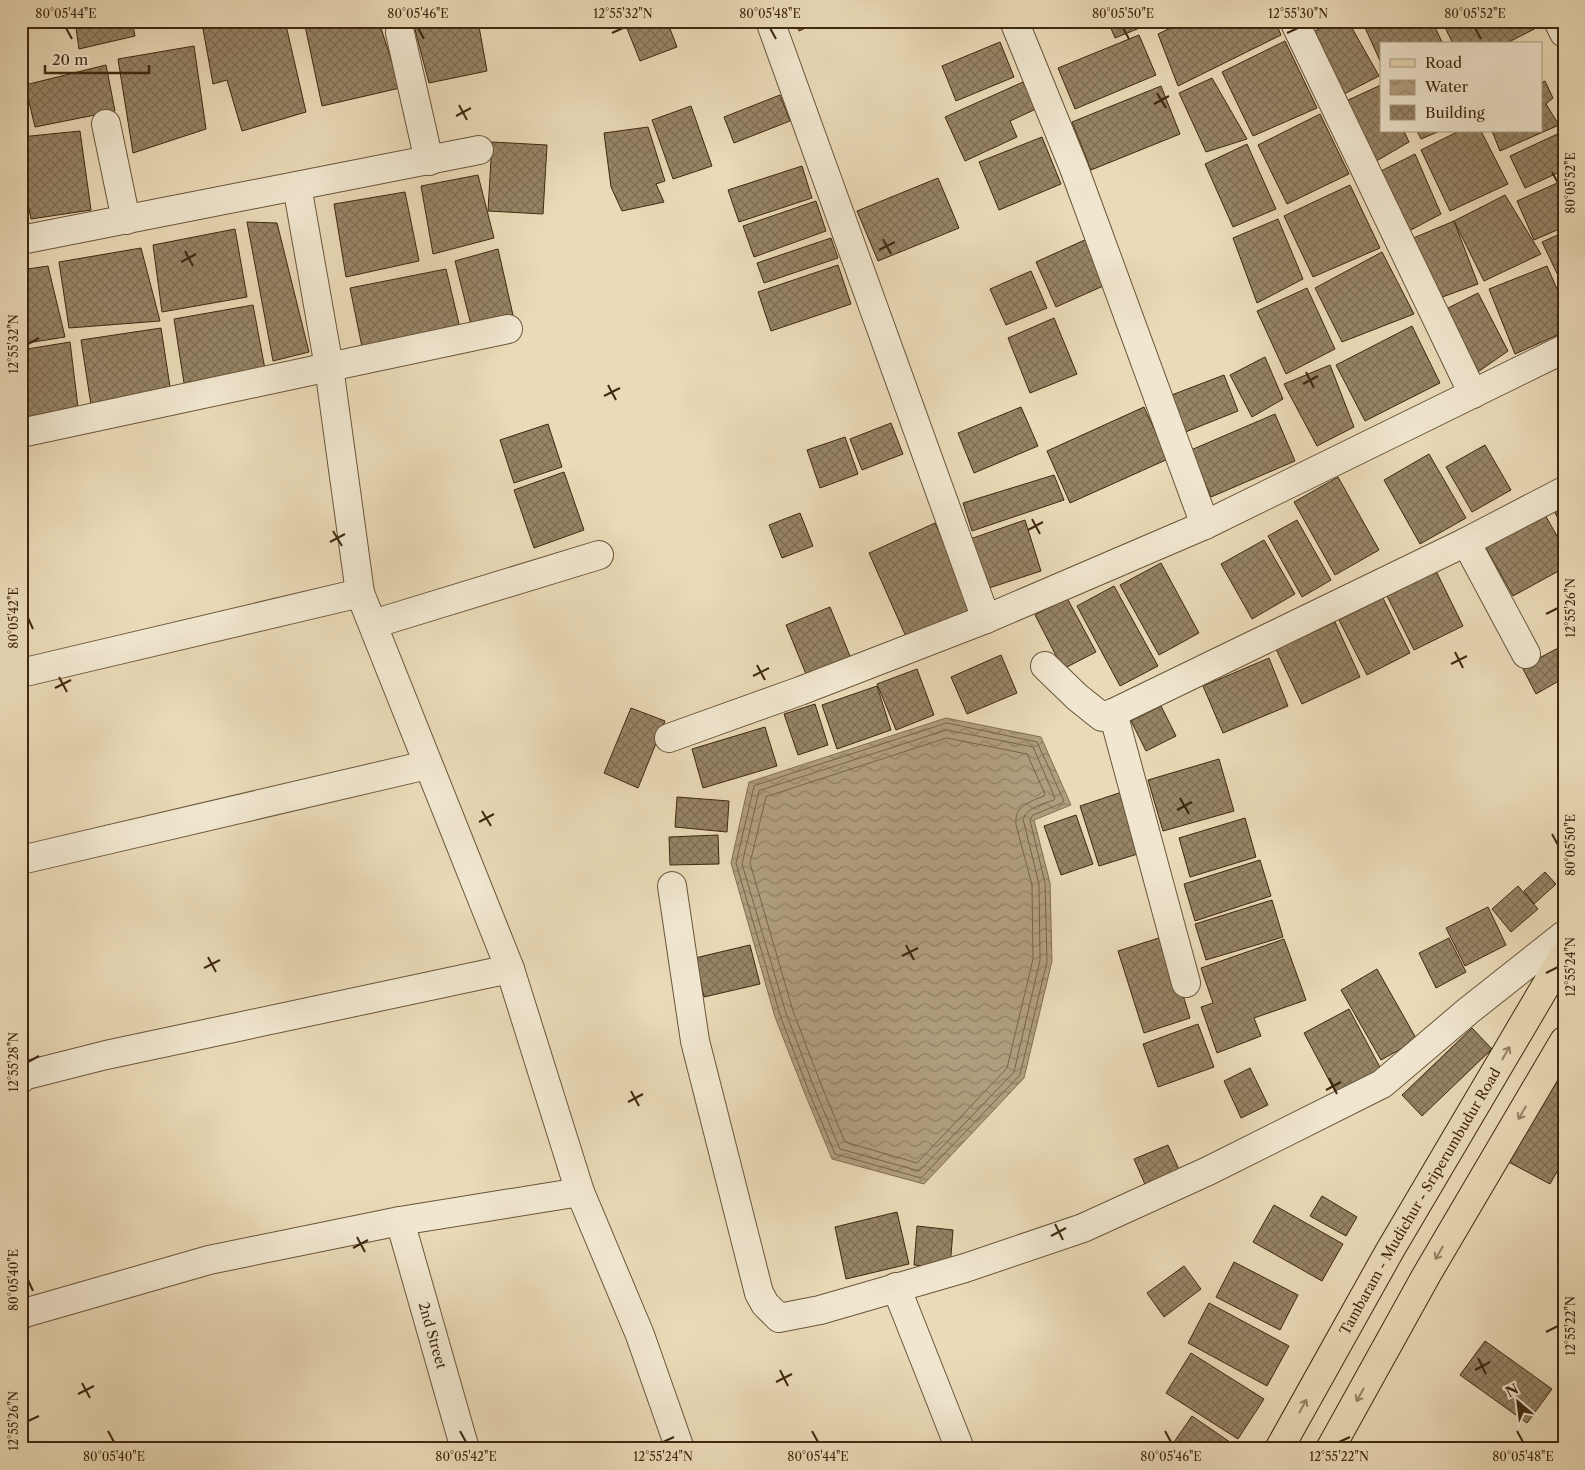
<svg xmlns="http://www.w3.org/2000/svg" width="1585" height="1470" font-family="'Libre Caslon Text',serif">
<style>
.water{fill:url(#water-waves);stroke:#826f52}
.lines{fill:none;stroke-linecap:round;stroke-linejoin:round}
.shore{stroke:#776447;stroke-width:1}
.building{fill:url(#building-cross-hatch);stroke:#3e2910}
.minor-casing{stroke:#69553a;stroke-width:30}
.primary-casing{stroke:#3e2910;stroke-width:30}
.minor{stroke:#f1e7d0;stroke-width:28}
.primary{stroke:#eadab7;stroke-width:28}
.oneway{stroke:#948264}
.ticks{fill:none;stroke:#3e2910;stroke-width:2}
.labels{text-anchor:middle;stroke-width:4;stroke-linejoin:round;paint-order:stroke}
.street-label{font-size:14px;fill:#3e2910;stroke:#f1e7d0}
.neatline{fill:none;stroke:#3e2910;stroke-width:2}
.ticks-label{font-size:12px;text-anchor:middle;fill:#3e2910}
</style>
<defs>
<pattern id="water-waves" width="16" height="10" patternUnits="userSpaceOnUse" patternTransform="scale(1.25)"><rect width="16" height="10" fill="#b09e7e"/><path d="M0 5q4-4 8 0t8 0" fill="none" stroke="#918166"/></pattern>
<pattern id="building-cross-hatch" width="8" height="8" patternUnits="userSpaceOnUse" patternTransform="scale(1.25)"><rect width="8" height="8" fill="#978567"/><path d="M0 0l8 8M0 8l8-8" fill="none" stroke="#7d6d53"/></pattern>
</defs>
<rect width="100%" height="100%" fill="#eadab7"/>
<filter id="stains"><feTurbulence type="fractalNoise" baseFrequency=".004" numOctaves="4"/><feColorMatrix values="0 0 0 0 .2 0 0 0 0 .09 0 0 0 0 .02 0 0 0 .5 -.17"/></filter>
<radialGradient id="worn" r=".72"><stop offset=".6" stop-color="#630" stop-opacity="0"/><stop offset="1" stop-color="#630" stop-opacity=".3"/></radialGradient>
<!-- water -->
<path class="water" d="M946,718L1041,737L1071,805L1034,820L1050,883L1052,961L1024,1078L924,1184L832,1159L805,1094L775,1017L731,863L749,782Z"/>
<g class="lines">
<!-- shore -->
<g class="shore">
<path d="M947,723L1037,742L1064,801L1062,803L1033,815L1030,820L1045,883L1047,961L1020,1075L921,1178L835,1154L809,1092L780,1015L736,863L754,786Z"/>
<path d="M947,730L1033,747L1055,798L1054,800C1043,804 1028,807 1023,819L1039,884L1040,960L1014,1072L919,1171L840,1149L815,1090L786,1013L742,864L759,791Z"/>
<path d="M947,738L1027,754L1045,794L1044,796C1029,802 1014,806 1016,825L1032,885L1033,959L1007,1068L917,1163L845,1142L822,1087L793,1011L750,863L766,797Z"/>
</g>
</g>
<!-- building -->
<g class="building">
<path d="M75,21H132L135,36L79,49Z"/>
<path d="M247,21H285L306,112L242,131L227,80L213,84L203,29Z"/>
<path d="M304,21H387L380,25L400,88L322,106Z"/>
<path d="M400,21H478L487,71L429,83L413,22L400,25Z"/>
<path d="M624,21H667L677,47L640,61Z"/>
<path d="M794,21H821L799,31Z"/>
<path d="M1108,21H1146L1147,25L1115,38Z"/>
<path d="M1185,21H1275L1281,35L1178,86L1158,34Z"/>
<path d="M1334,21H1348L1379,76L1342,95L1311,33Z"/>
<path d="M1362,21H1432L1443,44H1381V63Z"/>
<path d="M1442,21H1547L1548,22L1505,44H1453Z"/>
<path d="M1139,35L1156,75L1075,109L1058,68Z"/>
<path d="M1285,41L1317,108L1253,136L1222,72Z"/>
<path d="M1000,42L1014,77L956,101L942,66Z"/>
<path d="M194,46L206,129L133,153L118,59Z"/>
<path d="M106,65L115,111L35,127L25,85Z"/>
<path d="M1212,78L1247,139L1206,152L1179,93Z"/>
<path d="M1545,81L1553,98L1546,104L1559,125L1500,151L1492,131H1541V83Z"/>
<path d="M1023,82L1036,109L1010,121L1017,137L965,161L945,117Z"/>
<path d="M1381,85V131H1404L1409,142L1373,163L1346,101Z"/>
<path d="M1161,86L1180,134L1091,170L1072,122Z"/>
<path d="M780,95L790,121L734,143L724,117Z"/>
<path d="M691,106L712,166L673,179L652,120Z"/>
<path d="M1320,114L1349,174L1287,204L1258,145Z"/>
<path d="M648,127L665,181L656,184L664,202L622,211L611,187L604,133Z"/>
<path d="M80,131L91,210L31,219L21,167V137Z"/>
<path d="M1417,131H1440L1421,139Z"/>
<path d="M1459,131H1481L1508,184L1450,211L1421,150Z"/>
<path d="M1564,131V170L1525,188L1510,156Z"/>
<path d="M1042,137L1061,184L999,210L979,162Z"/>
<path d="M492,142L547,145L543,214L488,211Z"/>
<path d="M1247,144L1276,209L1233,227L1205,164Z"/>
<path d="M1415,154L1441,214L1407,232L1379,172Z"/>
<path d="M802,166L812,198L739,222L728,190Z"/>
<path d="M478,175L494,238L433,254L421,186Z"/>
<path d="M938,178L959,228L878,261L857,211Z"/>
<path d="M1564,180V227L1534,240L1517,201Z"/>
<path d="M1350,185L1380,248L1313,277L1284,216Z"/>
<path d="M405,192L419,261L346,277L334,204Z"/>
<path d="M1505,195L1541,254L1484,281L1454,221Z"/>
<path d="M816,201L826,231L754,257L743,226Z"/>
<path d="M1278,219L1303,279L1257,303L1233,238Z"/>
<path d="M1454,221L1478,284L1437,299L1411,239Z"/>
<path d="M247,222L277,223L309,352L273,361Z"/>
<path d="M235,229L247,297L162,312L153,245Z"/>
<path d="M1564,232V288L1542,242Z"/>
<path d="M831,238L838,258L764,283L757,263Z"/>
<path d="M1089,238L1110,283L1056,307L1036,262Z"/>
<path d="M141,248L160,321L69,328L59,262Z"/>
<path d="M498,249L513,315L471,325L455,261Z"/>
<path d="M1382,252L1414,314L1342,342L1315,288Z"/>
<path d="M838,265L851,304L771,331L758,292Z"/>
<path d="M48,266L65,337L21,344V270Z"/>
<path d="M1547,266L1564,305V332L1515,354L1489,289Z"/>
<path d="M446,269L460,328L362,347L350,288Z"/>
<path d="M1031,271L1047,308L1006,325L990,289Z"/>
<path d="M1307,288L1335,349L1286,374L1257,311Z"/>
<path d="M1478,293L1508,351L1475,374L1444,310Z"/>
<path d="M253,305L265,369L184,383L174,319Z"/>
<path d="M1054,318L1077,374L1030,393L1008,338Z"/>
<path d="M1412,326L1440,383L1365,421L1336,365Z"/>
<path d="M161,328L170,387L91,405L81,340Z"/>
<path d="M70,342L78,407L21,418V350Z"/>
<path d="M1265,357L1283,399L1252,417L1230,375Z"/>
<path d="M1330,365L1354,427L1317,446L1284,384Z"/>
<path d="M1224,375L1238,411L1183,433L1169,396Z"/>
<path d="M1021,407L1038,446L974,473L958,433Z"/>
<path d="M1144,407L1168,459L1070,503L1047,451Z"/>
<path d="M1275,414L1295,461L1211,497L1191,450Z"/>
<path d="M891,423L903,454L862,470L850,439Z"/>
<path d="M548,424L562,467L514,483L500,440Z"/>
<path d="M845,437L858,474L820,488L807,450Z"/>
<path d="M1485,445L1511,490L1472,512L1446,467Z"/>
<path d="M1429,454L1466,518L1420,544L1384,480Z"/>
<path d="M564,472L584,530L534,548L514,490Z"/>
<path d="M1054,475L1064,500L972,531L963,503Z"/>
<path d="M1338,477L1379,550L1335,575L1294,502Z"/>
<path d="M1564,504V530L1553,509Z"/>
<path d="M800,513L813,546L782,558L769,525Z"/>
<path d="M1545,515L1564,548V568L1513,596L1486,548Z"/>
<path d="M1025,520L1041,571L986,589L970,539Z"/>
<path d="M1297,520L1331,580L1302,597L1268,536Z"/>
<path d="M935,523L974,609L907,639L869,553Z"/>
<path d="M1264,540L1295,594L1252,619L1221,564Z"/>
<path d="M1161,563L1199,633L1159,655L1120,585Z"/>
<path d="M1436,571L1463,626L1414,650L1387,596Z"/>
<path d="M1114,586L1158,666L1120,686L1077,606Z"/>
<path d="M1067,598L1096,652L1063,669L1035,615Z"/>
<path d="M1383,598L1410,653L1367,675L1339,620Z"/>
<path d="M830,607L852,661L808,679L786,625Z"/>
<path d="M1335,622L1360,677L1302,704L1276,649Z"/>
<path d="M1564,645V678L1536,694L1522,667Z"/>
<path d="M1001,655L1017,693L967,714L951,677Z"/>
<path d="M1269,658L1288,706L1223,733L1203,686Z"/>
<path d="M917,669L934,715L896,730L877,684Z"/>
<path d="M877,686L891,730L837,749L822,705Z"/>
<path d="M815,704L828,745L798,755L784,714Z"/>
<path d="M1161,706L1176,736L1146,751L1131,721Z"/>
<path d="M631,708L665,721L638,788L604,773Z"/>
<path d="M765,727L777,766L703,788L692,749Z"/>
<path d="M1219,759L1234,811L1163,831L1148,780Z"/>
<path d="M1125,791L1144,852L1099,866L1080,806Z"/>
<path d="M677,797L729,801L727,832L675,827Z"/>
<path d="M1076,815L1093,864L1061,875L1044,826Z"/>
<path d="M1245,818L1256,857L1190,877L1179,838Z"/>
<path d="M718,835L719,864L670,865L669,837Z"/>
<path d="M1260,860L1271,896L1195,921L1184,884Z"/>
<path d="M1545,872L1556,884L1534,904L1524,891Z"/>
<path d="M1518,886L1538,909L1511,932L1492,909Z"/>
<path d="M1272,900L1283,937L1206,960L1195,924Z"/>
<path d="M1488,907L1506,945L1465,966L1446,928Z"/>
<path d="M1165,936L1190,1018L1144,1033L1118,951Z"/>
<path d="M1449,938L1466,972L1436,988L1419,953Z"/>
<path d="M1284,939L1306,1000L1254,1018L1261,1036L1217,1053L1201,1007L1213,1003L1201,968Z"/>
<path d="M750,945L760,984L704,997L695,958Z"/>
<path d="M1377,969L1417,1040L1381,1060L1341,990Z"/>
<path d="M1349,1009L1383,1073L1338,1097L1304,1033Z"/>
<path d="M1198,1024L1214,1067L1158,1087L1143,1044Z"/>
<path d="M1472,1028L1492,1049L1422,1116L1402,1095Z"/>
<path d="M1250,1068L1268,1105L1241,1118L1224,1081Z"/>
<path d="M1555,1077L1564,1082V1159L1550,1184L1503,1159Z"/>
<path d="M1168,1145L1181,1174L1147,1189L1134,1159Z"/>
<path d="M1322,1196L1357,1217L1346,1236L1310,1216Z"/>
<path d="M1274,1205L1343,1244L1322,1281L1253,1242Z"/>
<path d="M897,1212L909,1264L846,1279L835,1227Z"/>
<path d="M917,1226L953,1230L950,1268L914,1265Z"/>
<path d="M1234,1262L1298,1295L1280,1330L1216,1297Z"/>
<path d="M1184,1266L1201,1289L1164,1317L1147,1293Z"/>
<path d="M1209,1303L1289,1346L1267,1386L1188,1343Z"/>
<path d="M1485,1341L1552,1389L1527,1423L1460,1375Z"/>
<path d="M1191,1353L1264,1399L1238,1439L1166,1393Z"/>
<path d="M1192,1416L1240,1449H1183L1174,1442Z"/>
</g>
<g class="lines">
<!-- minor casing -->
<g class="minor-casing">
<g id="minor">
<path d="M770,21L986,619L1205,525L1564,349"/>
<path d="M1014,21L1074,168L1205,525"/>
<path d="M1294,21L1473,394"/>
<path d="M1558,21L1564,33"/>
<path d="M400,33L429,161"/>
<path d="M106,124L126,220"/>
<path d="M297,186L329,367L508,329"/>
<path d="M21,240L479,150"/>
<path d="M21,433L329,367L360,593L510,969L580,1192L640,1335L680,1449"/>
<path d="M1466,542L1526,654"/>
<path d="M373,624L599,555"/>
<path d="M1045,666L1077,697L1102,717L1113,713L1466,542L1564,491"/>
<path d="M21,673L360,593"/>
<path d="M1113,713L1186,983"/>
<path d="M669,738L800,691L986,619"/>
<path d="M21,860L427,765"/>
<path d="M672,886L695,1041L759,1293L765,1304L779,1318L820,1310L965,1268L1083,1228L1208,1171L1382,1084L1468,1011L1564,935"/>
<path d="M21,1079L23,1076L106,1055L510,969"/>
<path id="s1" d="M400,1221L465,1449"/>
<path d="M896,1287L960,1449"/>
<path d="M21,1315L28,1312L209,1260L400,1221L580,1192"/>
</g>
</g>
<!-- primary casing -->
<g class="primary-casing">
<g id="primary">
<path id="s2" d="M1279,1449L1389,1252L1564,955"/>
<path d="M1330,1449L1427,1274L1564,1041"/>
</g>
</g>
<!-- minor -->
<use href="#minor" class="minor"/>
<!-- primary -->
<use href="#primary" class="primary"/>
</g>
<!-- one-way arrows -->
<defs><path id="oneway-shaft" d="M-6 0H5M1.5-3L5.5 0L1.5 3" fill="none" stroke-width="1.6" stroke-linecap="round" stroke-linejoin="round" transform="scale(1.25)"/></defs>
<g class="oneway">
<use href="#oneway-shaft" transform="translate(1506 1053) rotate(-60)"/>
<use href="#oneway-shaft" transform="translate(1522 1113) rotate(120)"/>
<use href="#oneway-shaft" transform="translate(1439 1253) rotate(120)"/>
<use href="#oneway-shaft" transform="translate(1360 1395) rotate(119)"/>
<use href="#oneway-shaft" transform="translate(1303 1406) rotate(-61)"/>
</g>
<!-- ticks -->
<path class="ticks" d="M66,28L72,39M418,28L424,39M770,28L776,39M1123,28L1129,39M1475,28L1481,39M612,33L623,28M1287,33L1298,28M1157,93L1166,108M1154,104L1169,96M459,105L467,120M456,116L471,108M1552,172L1558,183M883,239L891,254M879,250L895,242M185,251L193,266M181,262L196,254M28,344L39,338M1306,372L1314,388M1303,384L1318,376M608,385L616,400M604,396L620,388M1032,519L1040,534M1028,530L1043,522M333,531L342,546M330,542L345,534M1546,614L1558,608M28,618L33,629M1455,652L1463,668M1451,664L1467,656M757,665L765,680M753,676L769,668M59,677L67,692M55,688L71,680M1180,798L1189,814M1177,810L1192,802M482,811L491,826M479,822L494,814M1552,834L1558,845M906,945L914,960M902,956L918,948M208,957L216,972M204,968L220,960M1546,973L1558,967M28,1062L39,1056M1329,1078L1337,1094M1326,1090L1341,1082M631,1091L639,1106M628,1102L643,1094M1055,1224L1063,1240M1051,1236L1066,1228M357,1237L365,1252M353,1248L368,1240M28,1280L33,1291M1546,1332L1558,1326M1478,1358L1486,1374M780,1370L788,1386M1475,1370L1490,1362M776,1382L792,1374M82,1383L90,1398M78,1394L94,1386M28,1421L39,1416M108,1431L114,1442M460,1431L466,1442M812,1431L818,1442M1165,1431L1171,1442M1517,1431L1523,1442M663,1442L674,1437M1339,1442L1350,1437"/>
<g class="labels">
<!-- street labels -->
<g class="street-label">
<text dy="5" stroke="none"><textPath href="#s2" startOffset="285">Tambaram - Mudichur - Sriperumbudur Road</textPath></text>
<text dy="5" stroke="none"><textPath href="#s1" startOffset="119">2nd Street</textPath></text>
</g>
</g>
<!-- margin -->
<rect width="1585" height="1470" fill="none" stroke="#eadab7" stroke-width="55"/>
<!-- legend -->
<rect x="1380" y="42" width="162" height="90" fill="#f1e7d0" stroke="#a99b83"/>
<rect x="1390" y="59" width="25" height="8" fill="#eadab7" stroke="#a99b83"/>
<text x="1425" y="68" font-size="15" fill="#3e2910">Road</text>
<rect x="1390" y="80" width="25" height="15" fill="url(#water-waves)" stroke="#a99b83"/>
<text x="1425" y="92" font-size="15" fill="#3e2910">Water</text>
<rect x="1390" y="105" width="25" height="15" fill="url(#building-cross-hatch)" stroke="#a99b83"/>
<text x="1425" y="118" font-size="15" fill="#3e2910">Building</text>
<!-- north arrow -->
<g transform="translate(1518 1402) rotate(332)" stroke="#f1e7d0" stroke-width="4" paint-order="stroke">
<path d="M0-4L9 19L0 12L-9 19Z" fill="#3e2910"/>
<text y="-8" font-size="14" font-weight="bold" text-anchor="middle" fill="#3e2910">N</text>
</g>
<!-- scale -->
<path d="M45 65v8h104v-8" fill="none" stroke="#3e2910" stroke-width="2.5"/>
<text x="52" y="65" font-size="15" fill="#3e2910" stroke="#f1e7d0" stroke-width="4" paint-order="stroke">20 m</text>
<rect x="28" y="28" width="1530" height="1414" class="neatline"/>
<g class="ticks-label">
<text x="66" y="18">80°05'44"E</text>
<text x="418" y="18">80°05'46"E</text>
<text x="623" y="18">12°55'32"N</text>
<text x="770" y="18">80°05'48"E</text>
<text x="1123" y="18">80°05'50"E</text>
<text x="1298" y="18">12°55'30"N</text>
<text x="1475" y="18">80°05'52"E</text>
<text transform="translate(1571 183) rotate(-90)" y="4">80°05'52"E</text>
<text transform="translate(14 344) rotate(-90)" y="4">12°55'32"N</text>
<text transform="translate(1571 608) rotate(-90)" y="4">12°55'26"N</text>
<text transform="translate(14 618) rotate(-90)" y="4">80°05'42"E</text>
<text transform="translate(1571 845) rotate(-90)" y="4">80°05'50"E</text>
<text transform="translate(1571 967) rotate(-90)" y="4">12°55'24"N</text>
<text transform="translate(14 1062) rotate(-90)" y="4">12°55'28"N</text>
<text transform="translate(14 1280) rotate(-90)" y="4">80°05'40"E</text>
<text transform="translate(1571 1326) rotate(-90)" y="4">12°55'22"N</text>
<text transform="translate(14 1421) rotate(-90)" y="4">12°55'26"N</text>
<text x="114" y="1461">80°05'40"E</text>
<text x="466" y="1461">80°05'42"E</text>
<text x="663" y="1461">12°55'24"N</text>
<text x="818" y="1461">80°05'44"E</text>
<text x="1171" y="1461">80°05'46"E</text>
<text x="1339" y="1461">12°55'22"N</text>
<text x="1523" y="1461">80°05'48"E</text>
</g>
<rect width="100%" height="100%" filter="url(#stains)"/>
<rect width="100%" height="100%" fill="url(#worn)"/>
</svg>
